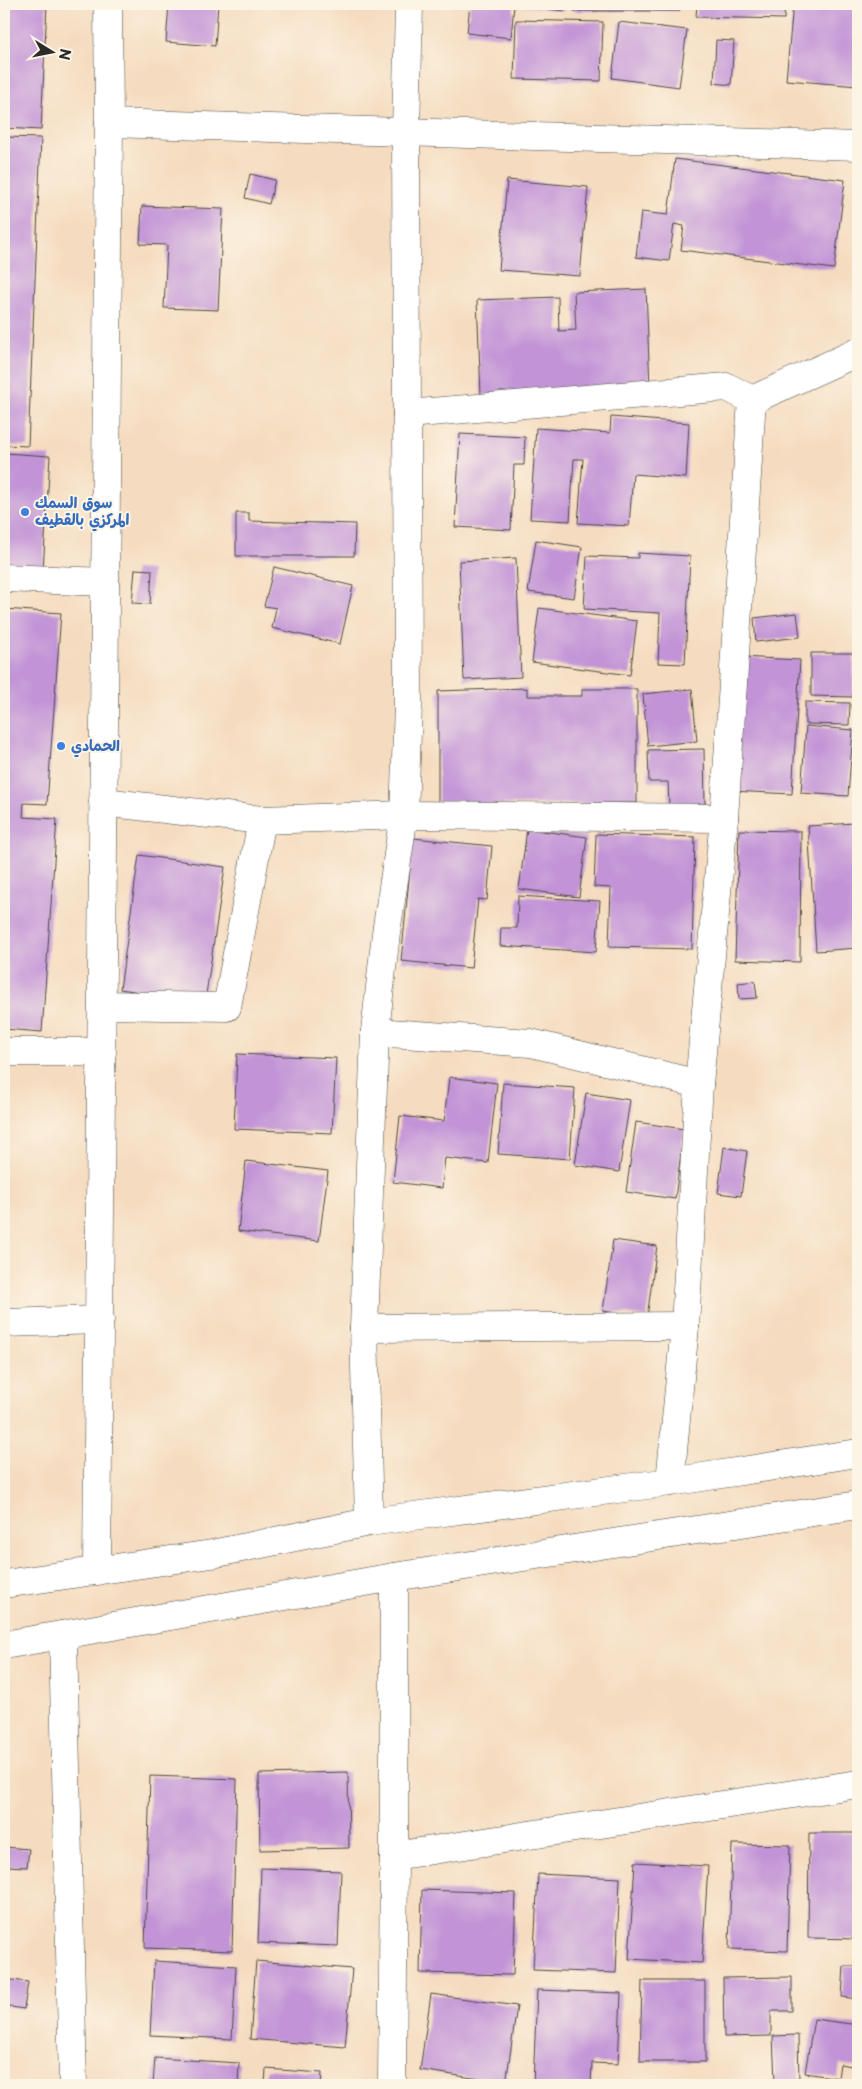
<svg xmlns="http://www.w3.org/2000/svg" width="862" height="2089" font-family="'Playpen Sans','Playpen Sans Arabic',sans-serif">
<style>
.building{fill:#c294d7}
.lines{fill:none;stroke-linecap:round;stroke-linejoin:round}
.minor-casing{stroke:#494641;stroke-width:29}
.minor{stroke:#fff;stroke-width:28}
.shop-dot{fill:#3f7fe0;stroke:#fcf5e5;stroke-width:2}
.labels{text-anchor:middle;stroke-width:4;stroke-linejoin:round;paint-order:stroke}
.shop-label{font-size:15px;font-weight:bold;fill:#366cbe;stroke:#fcf5e5;text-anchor:start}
</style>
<rect width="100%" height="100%" fill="#fcf5e5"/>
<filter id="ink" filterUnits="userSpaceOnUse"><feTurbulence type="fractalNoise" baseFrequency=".02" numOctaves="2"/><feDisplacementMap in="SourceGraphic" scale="10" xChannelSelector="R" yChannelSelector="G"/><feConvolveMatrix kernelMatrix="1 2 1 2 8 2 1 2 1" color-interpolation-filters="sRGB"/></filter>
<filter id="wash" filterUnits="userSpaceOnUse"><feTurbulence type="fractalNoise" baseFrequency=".0096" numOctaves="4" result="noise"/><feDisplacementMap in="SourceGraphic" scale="20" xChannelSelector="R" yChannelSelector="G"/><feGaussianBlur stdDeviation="1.12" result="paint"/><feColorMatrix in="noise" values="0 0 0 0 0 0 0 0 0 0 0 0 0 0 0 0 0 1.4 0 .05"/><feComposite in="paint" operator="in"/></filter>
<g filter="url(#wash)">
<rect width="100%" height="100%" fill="#f5dcc0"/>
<g id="blocks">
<!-- building -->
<g class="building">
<path d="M4,4H47L41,130L4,128Z"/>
<path d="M169,4H218L215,46L166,42Z"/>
<path d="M470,4H565L564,11L514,5L511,38L467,33Z"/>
<rect x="574" y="4" width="105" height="7"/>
<path d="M697,4H785L784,19L696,17Z"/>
<path d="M793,4H858V86L786,80Z"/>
<path d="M516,20L603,22L601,81L514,79Z"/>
<path d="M619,22L687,30L679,87L612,78Z"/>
<path d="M716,40L734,41L731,85L714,83Z"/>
<path d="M4,137L41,138L28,446L4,445Z"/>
<path d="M675,159L845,180L834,269L681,250L684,226L674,224L669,261L636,257L641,212L668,215Z"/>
<path d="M250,174L275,180L269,204L245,198Z"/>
<path d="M507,180L588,187L580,276L499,270Z"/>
<path d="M142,206L223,209L218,310L164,308L167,245L140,244Z"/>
<path d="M646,289L650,387L481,395L477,300L558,297L559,331L576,330L574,292Z"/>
<path d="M611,417L689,423L686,478L633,474L629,526L578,523L583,459H574L570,521L530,519L536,428L610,433Z"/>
<path d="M460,434L525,437L524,465H514L511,530L455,527Z"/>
<path d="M4,453L50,456L43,571L4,569Z"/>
<path d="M236,513H249V521L355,524L354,556H236Z"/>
<path d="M536,540L582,547L574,598L528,592Z"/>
<path d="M638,553L690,556L685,664L658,663L660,613L584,609L587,556L638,558Z"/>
<path d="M516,558L521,677L464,680L459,561Z"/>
<path d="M274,567L353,586L340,644L272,628L276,608L264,606Z"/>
<path d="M135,569L152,570L150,604L132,603Z"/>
<path d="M539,608L637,621L630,675L532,662Z"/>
<path d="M4,609L61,613L47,804L24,803L23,817L57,819L42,1032L4,1029Z"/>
<path d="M797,613L800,637L756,642L754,618Z"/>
<path d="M811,653H854L853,697L811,696Z"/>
<path d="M740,657L800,660L792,794L731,791Z"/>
<path d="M527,688V696H582V689H637V803L438,805V691Z"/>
<path d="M692,689L697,741L648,746L643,694Z"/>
<path d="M805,702L850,703L849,725L805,724Z"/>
<path d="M806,726L853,730L848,796L801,793Z"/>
<path d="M704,749L705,804L669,805L668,782H649L648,750Z"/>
<path d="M854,823L858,894V948L816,951L808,826Z"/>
<path d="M527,829L587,837L579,897L519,889Z"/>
<path d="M739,830L801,831L800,962L735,960Z"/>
<path d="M596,834L695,837L692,949L609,947L611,888L594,887Z"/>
<path d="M413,838L492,846L487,900L478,899L471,968L401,961Z"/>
<path d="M139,855L225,867L205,1001L120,989Z"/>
<path d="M518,896L600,901L596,952L500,946L501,928H517Z"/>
<path d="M755,981L757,998L739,999L738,983Z"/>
<path d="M237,1054L336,1058L332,1133L234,1129Z"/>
<path d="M449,1077L497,1083L488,1163L445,1158L442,1188L393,1182L400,1116L444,1121Z"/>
<path d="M503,1083L575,1088L570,1159L498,1154Z"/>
<path d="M586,1093L630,1100L619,1172L575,1165Z"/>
<path d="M636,1122L684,1129L675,1199L626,1192Z"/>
<path d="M724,1147L747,1151L741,1196L718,1193Z"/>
<path d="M246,1161L328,1171L319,1241L238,1231Z"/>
<path d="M613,1240L657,1246L647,1317L603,1311Z"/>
<path d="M348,1772L349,1848L260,1850L259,1774Z"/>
<path d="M150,1776L237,1779L232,1951L145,1948Z"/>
<path d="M809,1833H858V1939L808,1938Z"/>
<path d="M732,1844L790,1845L787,1951L729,1949Z"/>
<path d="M4,1847L29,1849L27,1867L4,1866Z"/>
<path d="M635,1862L708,1866L702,1963L629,1959Z"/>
<path d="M261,1868L341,1871L338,1946L258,1943Z"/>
<path d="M538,1874L620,1878L616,1973L533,1970Z"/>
<path d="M422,1890L516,1893L513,1975L420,1973Z"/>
<path d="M154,1961L236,1966L232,2039L150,2035Z"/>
<path d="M256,1961L352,1969L345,2047L250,2039Z"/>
<path d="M844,1966H858V1999L842,1997Z"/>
<path d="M792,1977V2011H771V2036L724,2037L723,1978Z"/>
<path d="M4,1979L28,1982L24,2009L4,2006Z"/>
<path d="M642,1981H705V2062H640Z"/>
<path d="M537,1990L621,1993L618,2064L592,2063L591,2085H533Z"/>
<path d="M431,1994L517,2006L506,2083L420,2070Z"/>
<path d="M814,2019L858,2025V2067L840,2064L838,2078L805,2073Z"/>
<path d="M798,2035L799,2081L775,2082L773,2036Z"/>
<path d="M155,2058L239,2063L238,2085H153Z"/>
<path d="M266,2069L322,2073L321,2085H265Z"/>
</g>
</g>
</g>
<g filter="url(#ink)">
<use href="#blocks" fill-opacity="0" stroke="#494641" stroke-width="1"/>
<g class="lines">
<!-- minor casing -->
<g class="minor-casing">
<g id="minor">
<path d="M109,123L858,146"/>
<path d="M752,400L858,352"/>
<path d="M407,414L727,387L752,400L724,818L699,1084L685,1326L670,1482"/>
<path d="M4,578L105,582"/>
<path d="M103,802L262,820L404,815L724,818"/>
<path d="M102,1005L227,1007L262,820"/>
<path d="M375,1032L531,1043L699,1084"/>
<path d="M4,1052H102"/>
<path d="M4,1323L100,1320"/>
<path d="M364,1328L685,1326"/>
<path d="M369,1522L364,1328L375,1032L386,933L404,815L408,705L406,132L409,4"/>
<path d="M97,1571L109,123L108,4"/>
<path d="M4,1584L212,1554L369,1522L670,1482L858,1453"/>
<path d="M63,1635L73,2085"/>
<path d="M4,1645L394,1577L858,1505"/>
<path d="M394,1856L858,1784"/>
<path d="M392,2085L394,1856V1577"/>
</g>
</g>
<!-- minor -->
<use href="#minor" class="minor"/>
</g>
</g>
<!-- markers -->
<g class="shop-dot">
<circle cx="25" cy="512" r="5"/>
<circle cx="61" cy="746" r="5"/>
</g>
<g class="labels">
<!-- shop labels -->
<g class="shop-label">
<text x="35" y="508">سوق السمك<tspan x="35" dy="17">المركزي بالقطيف</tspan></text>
<text x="71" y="751">الحمادي</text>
</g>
</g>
<!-- margin -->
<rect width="862" height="2089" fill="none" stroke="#fcf5e5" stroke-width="20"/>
<!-- north arrow -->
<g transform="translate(52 52) rotate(100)" stroke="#fcf5e5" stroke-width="4" paint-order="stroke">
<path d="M0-4L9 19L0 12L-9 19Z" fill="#2b2b2b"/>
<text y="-8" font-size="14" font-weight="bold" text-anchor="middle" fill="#2b2b2b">N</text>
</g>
</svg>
